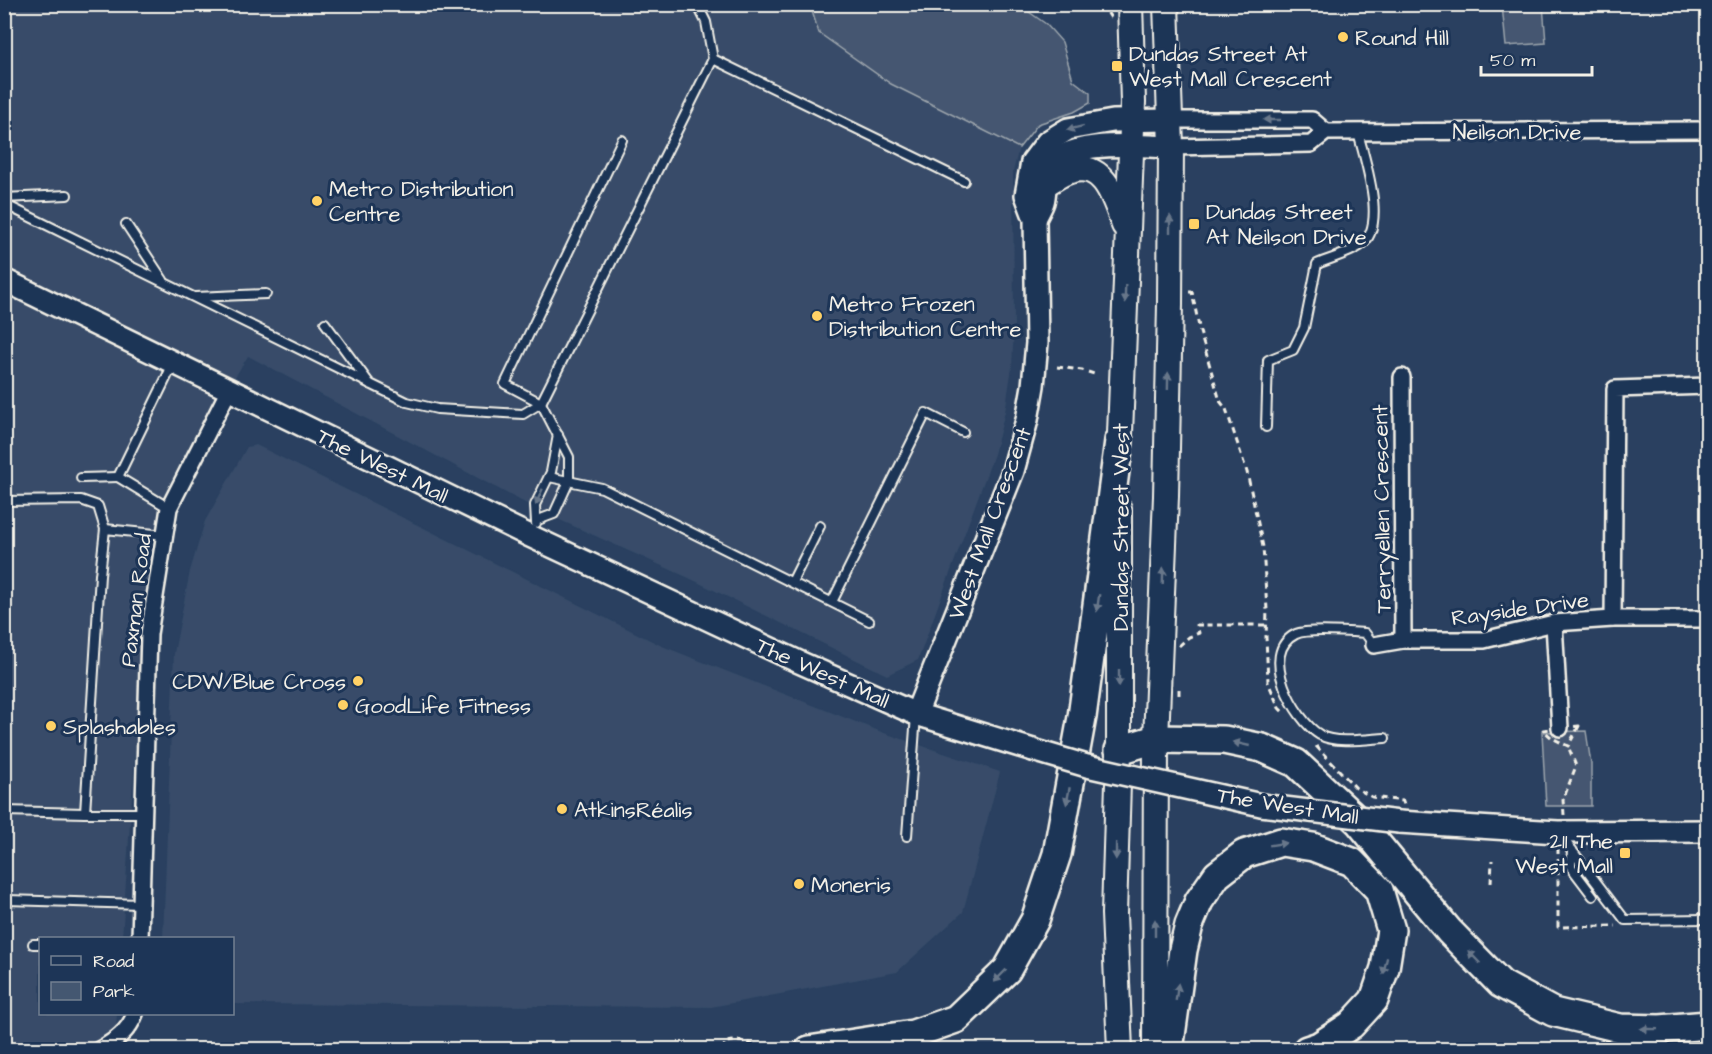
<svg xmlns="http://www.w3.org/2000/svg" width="1712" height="1054" font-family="'Architects Daughter',sans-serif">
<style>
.built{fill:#374c69}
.green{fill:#445771;stroke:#9ca4ac;stroke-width:1.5}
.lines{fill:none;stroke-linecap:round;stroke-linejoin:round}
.lane-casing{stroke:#f4f1e8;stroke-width:12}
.street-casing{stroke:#f4f1e8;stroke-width:20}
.secondary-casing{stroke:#f4f1e8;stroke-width:26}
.primary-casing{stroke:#f4f1e8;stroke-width:28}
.highway-casing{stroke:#f4f1e8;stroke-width:32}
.path{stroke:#f4f1e8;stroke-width:3;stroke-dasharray:6 4.5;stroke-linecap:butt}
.lane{stroke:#1d3557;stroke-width:8}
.street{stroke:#1d3557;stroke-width:15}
.secondary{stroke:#1d3557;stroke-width:21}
.primary{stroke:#1d3557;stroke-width:24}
.highway{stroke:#1d3557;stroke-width:27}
.secondary-bridge-casing{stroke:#f4f1e8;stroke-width:26;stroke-linecap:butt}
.secondary-bridge{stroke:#1d3557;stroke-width:21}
.oneway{fill:#68778a}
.poi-dot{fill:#ffd166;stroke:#1d3557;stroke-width:2}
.labels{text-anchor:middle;stroke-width:6;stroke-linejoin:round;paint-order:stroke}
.poi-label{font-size:22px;fill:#f4f1e8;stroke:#1d3557;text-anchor:start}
.street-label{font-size:22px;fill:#f4f1e8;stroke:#1d3557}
</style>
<rect width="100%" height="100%" fill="#2a4060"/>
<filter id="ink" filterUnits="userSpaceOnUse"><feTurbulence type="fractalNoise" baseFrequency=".0167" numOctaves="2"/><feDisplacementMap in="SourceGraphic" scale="12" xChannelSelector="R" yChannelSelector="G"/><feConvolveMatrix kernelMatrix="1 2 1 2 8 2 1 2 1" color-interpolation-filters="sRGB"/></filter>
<g filter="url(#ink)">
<!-- built -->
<g class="built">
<path d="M5,5H810L819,33L891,84L1019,148L1013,172L1014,325L1012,367L1005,412L994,454L918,660L887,675L689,578L542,512L248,356L182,463L147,581L122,938H40V1014H117L115,1041H5Z"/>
<path d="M256,445L662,646L884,733L1000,772L963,912L897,972L711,1007L233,1004L232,938H163L174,653L190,571L205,521L247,447Z"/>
</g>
<!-- green -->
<g class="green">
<path d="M810,5H1019L1046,24L1062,42L1073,80L1090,93V103L1074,112L1038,124L1019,148L891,84L819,33Z"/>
<path d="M1502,5H1543L1546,43L1506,46Z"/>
<path d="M1586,731L1591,764V806H1546L1542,732Z"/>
</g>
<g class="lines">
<!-- lane casing -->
<g class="lane-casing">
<g id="lane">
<path d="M713,59L964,181"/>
<path d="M4,198L67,195"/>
<path d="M4,204L407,402L437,409L523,414L541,403L713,59L706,22L697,4"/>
<path d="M126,224L163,280"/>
<path d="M196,297L266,294"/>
<path d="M325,323L370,384"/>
<path d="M1266,427L1268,360L1293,350L1304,328L1317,264C1331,258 1348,254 1360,246C1389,227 1364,159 1358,132"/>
<path d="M549,477L602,488L869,621"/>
<path d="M81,478L118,477"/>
<path d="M4,501L81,500L98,506L105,529"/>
<path d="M169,508L118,477L173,364"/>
<path d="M538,520L554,514L569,481V457L541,403L505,384L622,140"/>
<path d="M536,523L535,505L551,472L558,435"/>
<path d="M792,582L820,526"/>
<path d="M832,602L926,413L963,432"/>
<path d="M1374,645L1365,633C1351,632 1307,629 1296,634C1257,653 1295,720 1320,735C1334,744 1368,739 1385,738"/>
<path d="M4,811L85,813"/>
<path d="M144,813H85L100,575L105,529L165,535"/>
<path d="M907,836L916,715"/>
<path d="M1561,836L1625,920L1708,919"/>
<path d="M1572,850L1571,867L1593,896"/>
<path d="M7,900L141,904"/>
<path d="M33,944H40"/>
</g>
</g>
<!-- street casing -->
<g class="street-casing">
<g id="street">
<path d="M1170,120H1312L1326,132"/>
<path d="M1171,147L1311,144L1326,132L1708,130"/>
<path d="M1402,377L1403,640"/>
<path d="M1613,619L1615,389L1708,386"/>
<path d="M1554,623L1560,728"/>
<path d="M1374,645L1403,640H1484L1554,623L1613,619H1708"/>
<path d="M140,938L149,634L169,508L229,390"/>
<path d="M99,1050C115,1041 129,1031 135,1014"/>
</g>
</g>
<!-- secondary casing -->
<g class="secondary-casing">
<g id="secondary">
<path d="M1035,219C1037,214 1041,208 1043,202C1046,192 1044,180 1048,170C1063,138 1140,146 1171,147"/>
<path d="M4,280L530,536L799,662L916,714L1033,750"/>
<path d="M916,714L1013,471L1027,420L1033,386L1037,343L1035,219L1026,195L1032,162L1047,142L1068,129L1113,121L1170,120"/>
<path d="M1399,822L1558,832L1708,831"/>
</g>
</g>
<!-- primary casing -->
<g class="primary-casing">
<g id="primary">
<path d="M1045,184C1053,180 1061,173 1070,171C1105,160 1115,201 1124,225"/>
<path d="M1119,459L1133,102L1130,4"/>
<path d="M1119,509V750L1114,914L1120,1050"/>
<path d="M1155,1050L1156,739L1166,496L1170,304L1171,147L1166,4"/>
</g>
</g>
<!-- highway casing -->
<g class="highway-casing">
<g id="highway">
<path d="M1119,750L1156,739L1224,740L1262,748L1296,763L1359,822L1449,931L1501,984L1553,1012L1620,1028L1660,1029L1708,1025"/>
<path d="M809,1050L913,1034L956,1019L1007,970L1035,920L1057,854L1082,717L1119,441"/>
<path d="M1169,1050L1183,950L1189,925L1199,901L1217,875L1244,854L1281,842L1313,847L1352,862L1379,890L1391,930L1385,968L1374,1000L1351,1025L1319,1046L1307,1050"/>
</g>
</g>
<!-- path -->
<g class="path">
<path d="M1102,4L1111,18"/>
<path d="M1189,292H1192L1200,332L1220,401L1226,409L1247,472L1263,547L1267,610L1266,637L1268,682L1279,708L1284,713"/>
<path d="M1057,367L1082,370L1094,374"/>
<path d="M1179,646L1189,637L1199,633L1197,625H1266"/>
<path d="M1179,689V699"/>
<path d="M1579,726L1568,746L1552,738L1543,730Z"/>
<path d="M1316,746L1356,788L1372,797L1403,801L1404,805"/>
<path d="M1564,815L1563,800L1576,766L1568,746"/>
<path d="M1558,848V927L1616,926"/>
<path d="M1491,883L1492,860"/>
<path d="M722,1050L726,1042C741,1039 750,1042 763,1050"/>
</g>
<!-- lane -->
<use href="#lane" class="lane"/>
<!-- street -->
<use href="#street" class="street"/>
<!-- secondary -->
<use href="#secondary" class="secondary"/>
<!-- primary -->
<use href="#primary" class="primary"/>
<!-- highway -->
<use href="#highway" class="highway"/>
<!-- secondary-bridge casing -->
<g class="secondary-bridge-casing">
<path id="secondary-bridge" d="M1033,750L1087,766L1261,805L1399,822"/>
</g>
<!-- secondary-bridge -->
<use href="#secondary-bridge" class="secondary-bridge"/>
</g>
<!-- one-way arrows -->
<defs><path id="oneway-solid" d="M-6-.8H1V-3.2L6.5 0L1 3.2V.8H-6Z" transform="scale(1.5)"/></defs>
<g class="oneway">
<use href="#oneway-solid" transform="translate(1272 120) rotate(180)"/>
<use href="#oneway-solid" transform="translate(1075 128) rotate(166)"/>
<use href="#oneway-solid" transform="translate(1170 224) rotate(-90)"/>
<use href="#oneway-solid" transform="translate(1125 294) rotate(92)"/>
<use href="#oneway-solid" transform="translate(1168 381) rotate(-89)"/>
<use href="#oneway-solid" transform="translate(539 497) rotate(114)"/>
<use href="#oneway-solid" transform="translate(1163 576) rotate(-88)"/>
<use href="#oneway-solid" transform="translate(1098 603) rotate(98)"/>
<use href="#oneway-solid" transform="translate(1119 678) rotate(90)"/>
<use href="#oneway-solid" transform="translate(1241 744) rotate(-167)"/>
<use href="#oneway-solid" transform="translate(1068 796) rotate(101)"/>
<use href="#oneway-solid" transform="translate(1278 844) rotate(-9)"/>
<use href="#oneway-solid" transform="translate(1116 851) rotate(91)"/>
<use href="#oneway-solid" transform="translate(1155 928) rotate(-90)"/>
<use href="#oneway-solid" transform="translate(1474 957) rotate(-134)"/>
<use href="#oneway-solid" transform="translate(1385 966) rotate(104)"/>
<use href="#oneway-solid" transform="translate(1000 976) rotate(135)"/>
<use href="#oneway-solid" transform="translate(1177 992) rotate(-82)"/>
<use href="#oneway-solid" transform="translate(1649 1029) rotate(-179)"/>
</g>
</g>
<!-- markers -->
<g class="poi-dot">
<circle cx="1343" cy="37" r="6"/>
<rect x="1111" y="60" width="12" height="12" rx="3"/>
<circle cx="317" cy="201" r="6"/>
<rect x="1188" y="218" width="12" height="12" rx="3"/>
<circle cx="817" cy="316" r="6"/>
<circle cx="358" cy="681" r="6"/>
<circle cx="343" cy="705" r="6"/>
<circle cx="51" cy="726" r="6"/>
<circle cx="562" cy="809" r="6"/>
<rect x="1619" y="847" width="12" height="12" rx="3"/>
<circle cx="799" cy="884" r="6"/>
</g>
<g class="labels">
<!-- poi labels -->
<g class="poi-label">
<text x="1355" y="45">Round Hill</text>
<text x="1129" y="61">Dundas Street At<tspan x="1129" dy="25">West Mall Crescent</tspan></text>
<text x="329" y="196">Metro Distribution<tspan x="329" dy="25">Centre</tspan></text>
<text x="1206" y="219">Dundas Street<tspan x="1206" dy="25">At Neilson Drive</tspan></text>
<text x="829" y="311">Metro Frozen<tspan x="829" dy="25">Distribution Centre</tspan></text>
<text x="346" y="689" text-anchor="end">CDW/Blue Cross</text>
<text x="355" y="713">GoodLife Fitness</text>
<text x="63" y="734">Splashables</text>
<text x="574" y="817">AtkinsRéalis</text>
<text x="1613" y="848" text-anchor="end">211 The<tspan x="1613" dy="25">West Mall</tspan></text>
<text x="811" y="892">Moneris</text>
</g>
<!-- street labels -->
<g class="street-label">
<text x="1517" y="139">Neilson Drive</text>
<text transform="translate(383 465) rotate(26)" y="8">The West Mall</text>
<text transform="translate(1381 509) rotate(-91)" y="8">Terryellen Crescent</text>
<text transform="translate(989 523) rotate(-70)" y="8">West Mall Crescent</text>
<text transform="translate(1120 527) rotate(-90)" y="8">Dundas Street West</text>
<text transform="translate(135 600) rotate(-83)" y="8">Paxman Road</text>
<text transform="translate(1520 608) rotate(-8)" y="8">Rayside Drive</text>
<text transform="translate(823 672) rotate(24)" y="8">The West Mall</text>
<text transform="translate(1288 805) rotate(9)" y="8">The West Mall</text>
</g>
</g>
<!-- margin -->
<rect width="1712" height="1054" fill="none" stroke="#1d3557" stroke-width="24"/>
<rect x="12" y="12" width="1688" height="1030" fill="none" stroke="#f4f1e8" stroke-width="2" filter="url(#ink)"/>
<!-- legend -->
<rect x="39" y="937" width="195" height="78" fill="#1d3557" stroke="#738091" stroke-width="1.5"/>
<rect x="51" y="956" width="30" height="9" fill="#1d3557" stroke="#738091" stroke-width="1.5"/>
<text x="93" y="967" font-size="18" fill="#f4f1e8">Road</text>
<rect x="51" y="982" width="30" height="18" fill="#445771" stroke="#738091" stroke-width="1.5"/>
<text x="93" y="997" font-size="18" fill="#f4f1e8">Park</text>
<!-- scale -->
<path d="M1481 66v9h111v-9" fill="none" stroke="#f4f1e8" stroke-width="3"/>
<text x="1490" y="66" font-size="18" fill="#f4f1e8" stroke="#1d3557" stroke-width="4.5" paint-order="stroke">50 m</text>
</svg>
